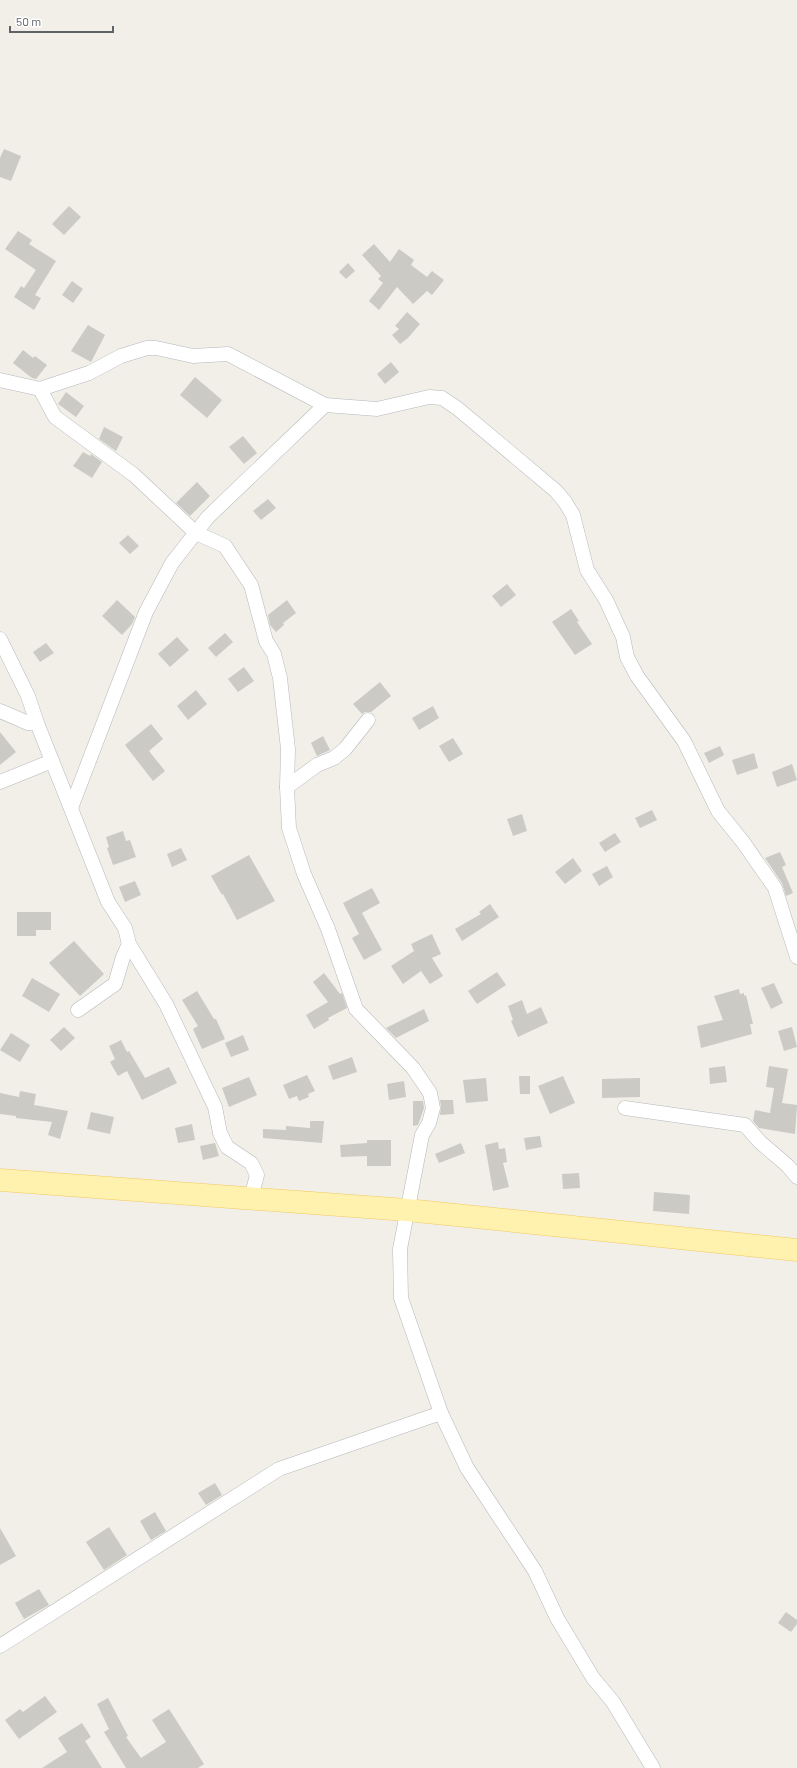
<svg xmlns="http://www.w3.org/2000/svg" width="797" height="1768" font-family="Barlow,sans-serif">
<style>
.building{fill:#cccac5}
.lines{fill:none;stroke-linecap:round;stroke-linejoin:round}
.minor-casing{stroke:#b5b8bc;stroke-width:15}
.primary-casing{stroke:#f2c960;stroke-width:23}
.minor{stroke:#fff;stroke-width:14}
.primary{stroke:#fff2af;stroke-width:22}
</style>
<rect width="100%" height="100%" fill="#f1efe8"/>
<!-- building -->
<g class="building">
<path d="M4,149L21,156L11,181L0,177V158Z"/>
<path d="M69,206L81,217L64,235L52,224Z"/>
<path d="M18,231L32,240L29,244L56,261L35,295L41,298L34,310L14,297L21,286L24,288L36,270L5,249Z"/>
<path d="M374,244L390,262L399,249L414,260L411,265L427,277L432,271L444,280L432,295L427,291L413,304L397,287L379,310L369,301L383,283L378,279L381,276L362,255Z"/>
<path d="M348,263L355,271L346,279L339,272Z"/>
<path d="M72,281L83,289L73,303L62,295Z"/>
<path d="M407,312L420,324L408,338L400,344L392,335L399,329L395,326Z"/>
<path d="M88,325L105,335L91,362L71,351Z"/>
<path d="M23,350L33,358L35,356L47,365L36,379L32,378L13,363Z"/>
<path d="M391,362L399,372L385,384L377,374Z"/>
<path d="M195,377L222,400L207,418L180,395Z"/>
<path d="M66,392L84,406L76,417L58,404Z"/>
<path d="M104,427L123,437L116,451L99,439Z"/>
<path d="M243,436L257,453L244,464L229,447Z"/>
<path d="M83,452L90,456L91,454L102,462L92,478L73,466Z"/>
<path d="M197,482L210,496L190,516L176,503Z"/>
<path d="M268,499L276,508L261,520L253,511Z"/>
<path d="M128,535L139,546L130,554L119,543Z"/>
<path d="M507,584L516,595L501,607L492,596Z"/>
<path d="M117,600L135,617L132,624L122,635L102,616Z"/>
<path d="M287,600L296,613L283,623L284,625L276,632L270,625L268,615Z"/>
<path d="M571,609L579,621L577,622L592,644L575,655L552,622Z"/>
<path d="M225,633L233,642L216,657L208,648Z"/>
<path d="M177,637L189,650L170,667L158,654Z"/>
<path d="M46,643L54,653L40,662L33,652Z"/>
<path d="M244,667L254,681L238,692L228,679Z"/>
<path d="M380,682L391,696L371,712H365L362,714L353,704Z"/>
<path d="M196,690L207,704L188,720L177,706Z"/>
<path d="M433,706L439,718L419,730L412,718Z"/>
<path d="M151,724L163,739L149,751L165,771L153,781L125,745Z"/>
<path d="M0,732L16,752L0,765Z"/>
<path d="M323,736L330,750L317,756L311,743Z"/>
<path d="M453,738L463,754L449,762L439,746Z"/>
<path d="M720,746L724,755L709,763L704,753Z"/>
<path d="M754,753L758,768L737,775L732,760Z"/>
<path d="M792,764L797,780L777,787L772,772Z"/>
<path d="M652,810L657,820L640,828L635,818Z"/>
<path d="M522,814L527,831L513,836L507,819Z"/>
<path d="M123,831L126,841L130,840L136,857L113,865L107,848L109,847L106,837Z"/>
<path d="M615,833L621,842L605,852L599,843Z"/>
<path d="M181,848L187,860L172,867L167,854Z"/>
<path d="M780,852L786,865L782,867L793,893L786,896L782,883L765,858Z"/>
<path d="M249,855L275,901L237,920L223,894L222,895L211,876Z"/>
<path d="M573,858L582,871L565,884L555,872Z"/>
<path d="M607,866L613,877L599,886L592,874Z"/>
<path d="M135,881L141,895L125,902L119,887Z"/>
<path d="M372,888L380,903L362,913L382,950L364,960L352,938L359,934L343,903Z"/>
<path d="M490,904L499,917L462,941L455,929L481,914L479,912Z"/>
<path d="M17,912H51V930H36V936H17Z"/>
<path d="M432,934L441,954L432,958L443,976L430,984L421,971L403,984L391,966L414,951L411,944Z"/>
<path d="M74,941L104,974L80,996L49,963Z"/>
<path d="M497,972L506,985L477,1004L468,991Z"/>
<path d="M324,973L340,994L342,993L347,1008L328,1018L329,1020L314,1029L306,1015L328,1002L313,982Z"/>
<path d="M32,978L60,994L49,1012L22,996Z"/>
<path d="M774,983L783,1003L771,1009L761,988Z"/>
<path d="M739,989L740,994L744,993V996L746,995L753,1024H750L752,1034L701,1048L697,1026L723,1020L714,996Z"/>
<path d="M197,991L214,1019H216L225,1039L202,1049L193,1029L198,1026L182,1000Z"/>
<path d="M522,1000L527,1014L541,1007L548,1023L518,1037L511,1021L513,1020L508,1006Z"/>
<path d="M424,1009L429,1021L396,1038L386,1028Z"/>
<path d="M64,1027L75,1038L61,1051L50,1040Z"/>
<path d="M792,1027L797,1047L784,1051L778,1031Z"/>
<path d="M11,1033L30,1045L20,1062L0,1050Z"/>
<path d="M243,1035L249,1050L231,1057L225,1043Z"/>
<path d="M121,1040L127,1052L129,1051L145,1078L169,1067L177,1083L142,1100L127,1071L118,1076L110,1062L115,1059L109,1046Z"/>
<path d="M352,1057L357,1072L333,1080L328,1066Z"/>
<path d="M725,1066L727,1082L710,1084L709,1068Z"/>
<path d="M769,1066L788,1069L782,1103L797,1105L795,1134L759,1128L753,1121L755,1110L770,1113L774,1088L766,1087Z"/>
<path d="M307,1075L315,1091L308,1094L309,1097L299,1101L297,1096L289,1099L283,1085Z"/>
<path d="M519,1076H530V1094H520Z"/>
<path d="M563,1076L575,1103L550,1114L538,1086Z"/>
<path d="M249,1077L257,1095L229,1107L222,1088Z"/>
<path d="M486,1078L488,1101L466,1103L463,1080Z"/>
<path d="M640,1078V1097L602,1098V1079Z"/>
<path d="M404,1081L406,1097L389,1100L387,1084Z"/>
<path d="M20,1091L36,1094L34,1105L68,1111L60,1139L48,1135L52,1122L16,1118V1116L0,1114V1093L19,1097Z"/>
<path d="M440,1100H453L454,1114L440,1115L441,1107Z"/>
<path d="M413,1101H423L424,1108L418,1125L413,1126Z"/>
<path d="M91,1112L114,1117L110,1134L87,1129Z"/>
<path d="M310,1121H324L322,1143L263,1138V1129L286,1130V1126L310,1128Z"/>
<path d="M192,1124L195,1140L178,1143L175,1128Z"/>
<path d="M540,1136L542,1147L526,1150L524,1138Z"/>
<path d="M367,1140H391V1166H367V1156L341,1157L340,1145L367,1143Z"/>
<path d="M498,1142L499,1149L505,1148L507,1162L503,1163L509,1187L493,1191L485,1145Z"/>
<path d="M215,1143L219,1156L203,1160L200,1146Z"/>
<path d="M461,1143L465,1153L439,1163L435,1154Z"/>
<path d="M579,1173L580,1188L563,1189L562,1174Z"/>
<path d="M654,1192L690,1195L689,1214L653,1211Z"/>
<path d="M215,1483L222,1495L206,1505L198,1493Z"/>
<path d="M155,1512L166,1531L151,1540L140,1521Z"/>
<path d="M109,1527L127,1555L104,1570L86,1542Z"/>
<path d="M0,1528L16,1556L0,1565Z"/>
<path d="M39,1589L49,1605L24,1619L15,1603Z"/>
<path d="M786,1612L797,1620V1624L791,1632L778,1623Z"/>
<path d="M45,1696L57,1712L19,1739L5,1720L20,1709L23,1712Z"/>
<path d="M108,1698L128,1736L126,1737L141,1758L166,1742L152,1720L169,1709L204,1764L198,1768H126L104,1732L109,1729L97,1704Z"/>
<path d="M82,1723L91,1737L85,1741L102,1768H42L67,1752L58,1738Z"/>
</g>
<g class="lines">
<!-- minor casing -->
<g class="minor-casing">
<g id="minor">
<path d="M0,380L40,389L89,373L121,356L147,348H156L193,356L228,354L325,405L377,409L429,397L442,398L457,408L556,491L565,502L573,515L587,570L606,600L623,637L627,657L637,676L684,741L718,811L743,842L775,888L797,957"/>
<path d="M40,389L55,417L134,475L196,533L225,546L251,585L266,641L274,654L280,678L288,749L287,787L289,828L304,874L328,929L356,1009L413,1068L430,1093L433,1108L429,1123L422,1135L400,1249L401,1298L441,1413L467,1468L535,1571L557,1618L593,1678L613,1702L653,1768"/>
<path d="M0,639L28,696L37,723"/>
<path d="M0,711L28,723H37L108,902L125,928L129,944L166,1004L215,1107L220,1133L227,1147L251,1163L257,1175L251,1198"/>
<path d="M0,782L52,761"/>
<path d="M287,787L317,765L334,758L345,749L368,720"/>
<path d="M71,808L146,612L172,563L208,517L325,405"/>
<path d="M78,1010L115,984L123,957L129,944"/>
<path d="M625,1108L745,1125L760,1142L788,1166L797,1177"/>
<path d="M0,1646L279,1469L441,1413"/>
</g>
</g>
<!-- primary casing -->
<g class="primary-casing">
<path id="primary" d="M0,1180L407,1210L797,1250"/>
</g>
<!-- minor -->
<use href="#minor" class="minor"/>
<!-- primary -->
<use href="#primary" class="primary"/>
</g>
<!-- scale -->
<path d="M10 26v6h103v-6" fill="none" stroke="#5f6368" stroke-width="2"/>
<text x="16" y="26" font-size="12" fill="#5f6368" stroke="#ffffff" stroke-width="3" paint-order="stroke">50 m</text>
</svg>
